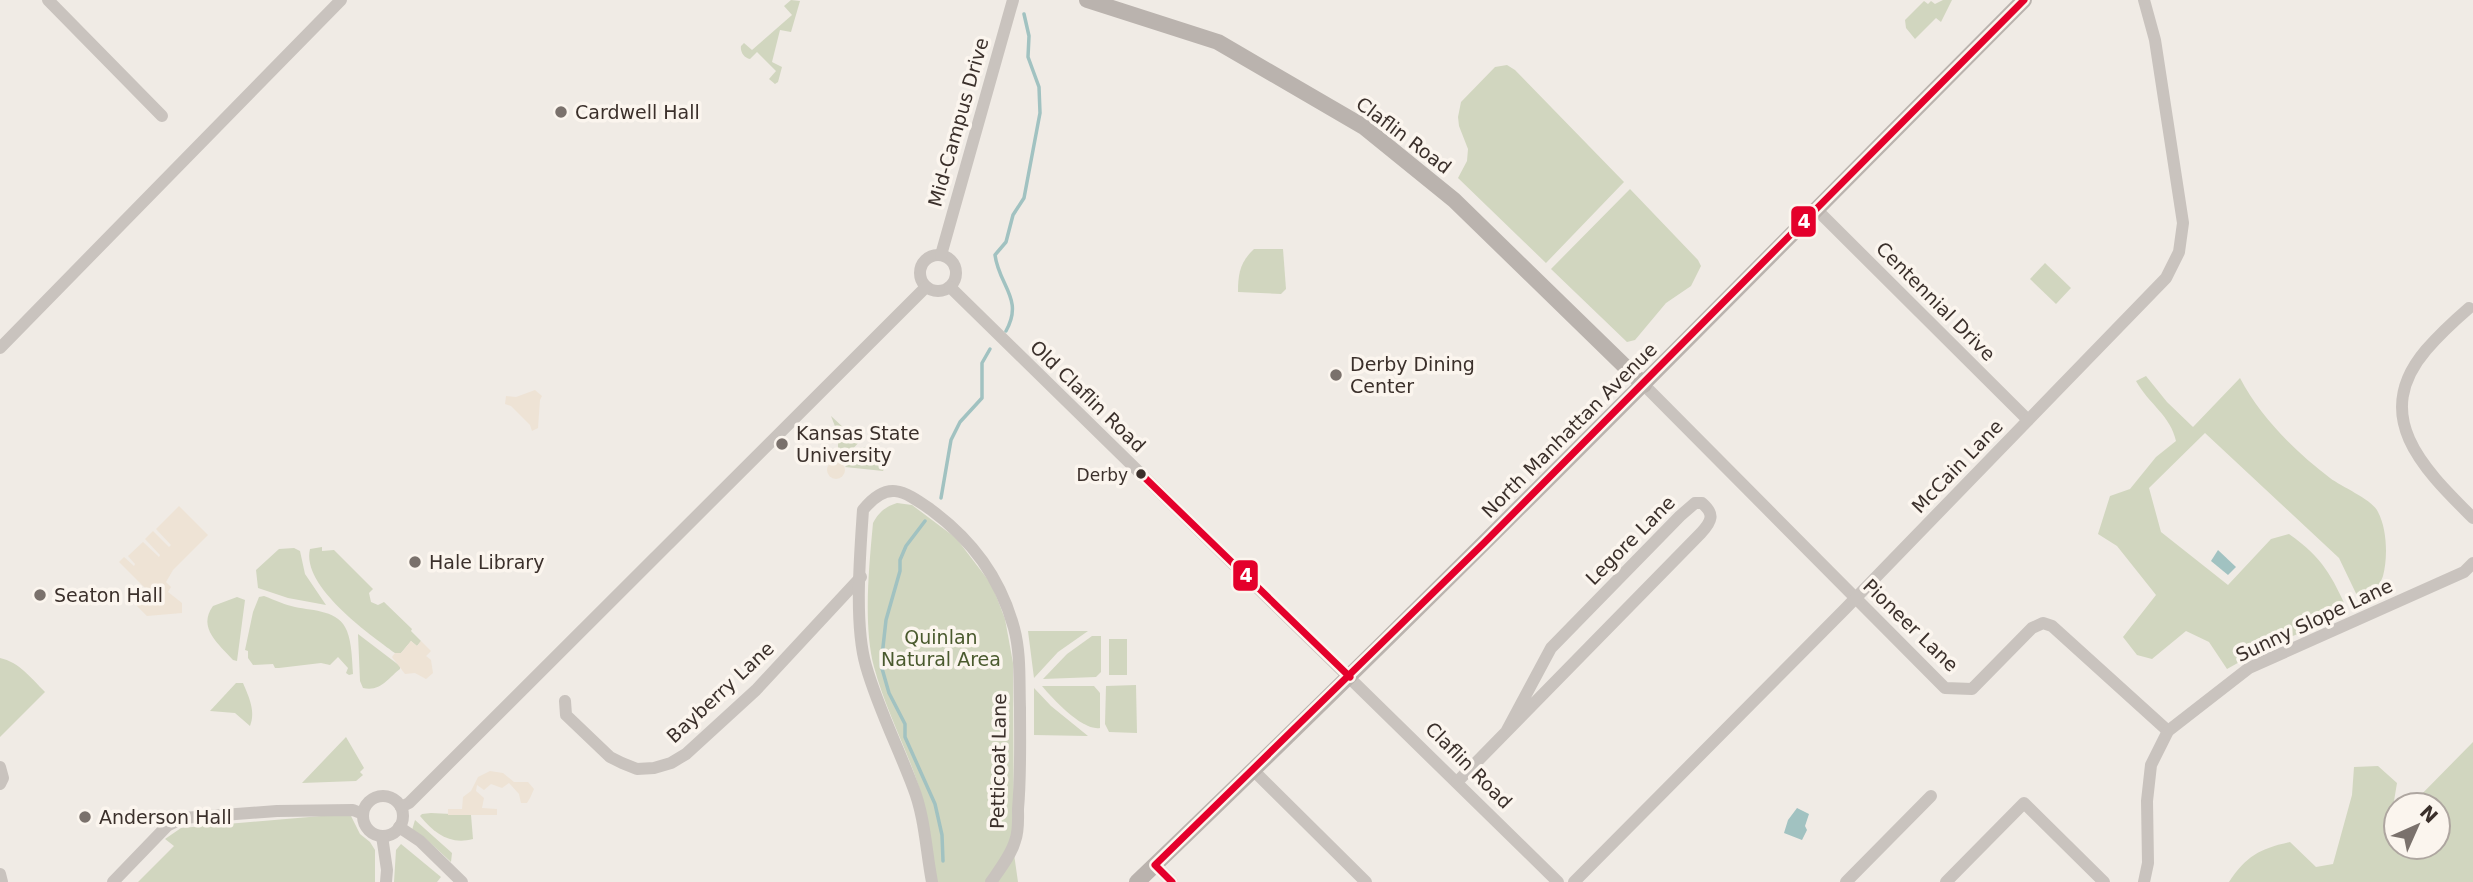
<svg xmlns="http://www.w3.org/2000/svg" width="2473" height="882" font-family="'DejaVu Sans',sans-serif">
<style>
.green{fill:#d1d6bf}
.plaza{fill:#eee3d5}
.water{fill:#a1c2c1}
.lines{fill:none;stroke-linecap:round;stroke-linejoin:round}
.stream{stroke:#a1c2c1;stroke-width:3.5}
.street{stroke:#c9c3be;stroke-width:12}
.secondary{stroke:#bab3ae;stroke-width:16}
.bus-1-casing{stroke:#fbf5ee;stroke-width:12}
.bus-1{stroke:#e4002b;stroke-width:7}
.poi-dot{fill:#7a716c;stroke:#fbf5ee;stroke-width:2.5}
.bus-dot{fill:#3b302b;stroke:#fbf5ee;stroke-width:2.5}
.labels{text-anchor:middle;stroke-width:7;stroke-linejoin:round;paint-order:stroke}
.bus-label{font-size:17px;fill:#3b302b;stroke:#fbf5ee;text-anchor:end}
.poi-label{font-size:19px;fill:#3b302b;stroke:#fbf5ee;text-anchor:start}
.street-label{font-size:19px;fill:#3b302b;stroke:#fbf5ee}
.park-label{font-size:19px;fill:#4a5a2e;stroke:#fbf5ee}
.line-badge{stroke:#fbf5ee;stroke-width:2.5}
.badge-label{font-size:19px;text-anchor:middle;font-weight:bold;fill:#fff}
</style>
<rect width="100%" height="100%" fill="#f0ebe5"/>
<!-- green -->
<g class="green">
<path d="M791,0L800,1L791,32L780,30L772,62L782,67L778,82L775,84L769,79L776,71L757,52L750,59C744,58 740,52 741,46L744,43L752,50L792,15L784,6Z"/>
<path d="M1943,0H1952L1941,22L1936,18L1915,39L1906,28L1905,20L1924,1L1928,4L1931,1L1935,4Z"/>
<path d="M1507,65L1515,70L1624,182L1546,263L1458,178L1467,161L1468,149L1459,126L1458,117L1461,102L1495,67Z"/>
<path d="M1630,189L1698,260L1701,266L1691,286L1666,303L1635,340L1627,342L1551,269Z"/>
<path d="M1254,249H1283L1286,289L1281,294L1238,292C1238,274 1240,262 1254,249Z"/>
<path d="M2045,263L2071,288L2056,304L2030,279Z"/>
<path d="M2146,376L2167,402L2193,427L2240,378C2261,418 2295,451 2330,478C2342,487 2373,500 2378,512C2387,529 2388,557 2383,576C2380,586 2369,598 2363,608L2339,558L2205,433L2149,488L2161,532L2228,585L2271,539L2289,534C2324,559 2331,575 2349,613L2268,646L2227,669L2209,642L2186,631L2152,659L2137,655L2123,637L2156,595L2117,546L2098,534L2110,496L2130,489L2156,457L2176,441C2171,416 2148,403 2136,381Z"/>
<path d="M831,416L859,442L842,461H838V434Z"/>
<path d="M864,447L886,465L883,471L845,467Z"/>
<path d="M897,503L912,505L956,538L992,585L1005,619L1013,663L1014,854L1018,882H932C931,863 931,842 928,823C919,769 888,720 874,667C863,625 869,567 873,523C879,512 885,507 897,503Z"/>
<path d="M322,547V551L334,550L373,589L369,593L371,602L378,605L384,602L412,629L411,631L421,641L417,646L411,641L401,653H395C369,634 301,586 310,549Z"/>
<path d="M294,548L300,551L305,574L326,605L288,598L258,588L256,570L279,549Z"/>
<path d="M264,596C275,600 285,605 295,607C314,611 339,610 347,631C352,644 352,660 353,674L349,675L346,673L348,668L338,657L330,665L321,663L279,668H275L273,664L253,665L248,658V651L245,650L253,612L259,597Z"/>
<path d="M237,597L245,600L237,661L233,660C219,644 197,628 213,606Z"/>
<path d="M1028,631H1088L1058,652L1034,678Z"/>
<path d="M358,634L400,666V669C388,678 381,692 363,688L360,681Z"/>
<path d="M1092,636H1101V672L1096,677L1043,679L1067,654Z"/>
<rect x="1109" y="639" width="18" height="36"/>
<path d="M0,658C19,662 31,678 45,692L0,737Z"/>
<path d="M236,683H243C249,697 256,712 250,726L235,713L210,711Z"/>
<path d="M1136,685L1137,733L1109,732L1105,724L1106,686Z"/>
<path d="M1042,686H1094L1100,693V728C1082,731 1053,699 1042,686Z"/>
<path d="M1034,688L1051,706L1088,736L1034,735Z"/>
<path d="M346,737L364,768L360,772L363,775L356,781L302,783Z"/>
<path d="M2473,742V882H2229C2246,856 2261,848 2290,842L2316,867L2333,864L2352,795L2354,767L2378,766L2397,783L2393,807L2396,811V847H2438V805H2411Z"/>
<path d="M431,813L471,815L473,839C450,845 435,834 420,816L422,814Z"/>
<path d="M344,814L351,816L360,834L370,842L375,850V882H138L174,846L165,839L181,828Z"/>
<path d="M415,820L452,853L451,862L425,838L412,830Z"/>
<path d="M401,844L441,877L437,882H394L396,850Z"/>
</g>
<!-- plaza -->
<g class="plaza">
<path d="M535,390L542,396L540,400L538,428L532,431L530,425L511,406L505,404L506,396L516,397Z"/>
<circle cx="836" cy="470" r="9"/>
<path d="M179,506L208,535L173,570L166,582L171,587L168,592L182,603V613L147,616L135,604L137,601L135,599L145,588L119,562L124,557L134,566L135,564L128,556L143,542L159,557L160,555L145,539L153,531L169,547L171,545L156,529Z"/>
<path d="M411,641L417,646L421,641L431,651L426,656L431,660L433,673L426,679L415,673L405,674L392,657L395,653H401Z"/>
<path d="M490,771L503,773L514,782H528L534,789L530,798L527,803H521L519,794L509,783L502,788L491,784L484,790L477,785L476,791L484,798L482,808L497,809V815H448V809H462L463,797L471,791L478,777Z"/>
</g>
<!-- water -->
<g class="water">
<path d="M2218,550L2236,567L2228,575L2211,561Z"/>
<path d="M1797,808L1809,814L1805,826L1807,830L1802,840L1784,833L1788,820Z"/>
</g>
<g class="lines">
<!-- stream -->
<g class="stream">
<path d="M1006,331C1024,299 999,286 995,255L1006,242L1013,215L1024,198L1040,113L1039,87L1028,57L1029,36L1024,14"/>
<path d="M941,498L951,440L960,422L982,398V363L990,349"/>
<path d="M925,521L906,546L900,560V571L886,620L881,665L889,693L905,724V737L935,804L942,835L943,861"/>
</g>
<!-- street -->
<g class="street">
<path d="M48,0L162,116"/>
<path d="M1817,210L2028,420"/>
<circle cx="938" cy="273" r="18"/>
<path d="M941,255L1013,0"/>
<path d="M950,287L1558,882"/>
<path d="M2469,308C2454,321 2439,335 2426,350C2369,417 2425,470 2473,518"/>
<path d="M0,348L341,0"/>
<path d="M1644,385L1945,688L1972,689L2032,628L2043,623L2052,626L2168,731"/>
<path d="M565,701L566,715L610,757L622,763L637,769L654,768L671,763L686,754L756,690L861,577"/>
<path d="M0,767L3,778L0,784"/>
<path d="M1253,770L1366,882"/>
<path d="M1457,782L1701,533C1712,521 1715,514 1702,503H1695L1680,516L1551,648L1506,732"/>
<circle cx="383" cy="816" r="20"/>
<path d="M401,807L409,803L926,287"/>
<path d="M399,827L420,841L462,882"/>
<path d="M382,836L387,870L386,882"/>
<path d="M1155,865L1172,882"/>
<path d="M0,874L2,882"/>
<path d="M113,882L167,826L183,818L277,811L353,810L363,814"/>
<path d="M932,882C926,851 925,817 913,787C898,747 878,708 866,666C854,625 860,554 863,510C887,480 903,490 930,509C972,540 1000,577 1014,628C1021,654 1019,681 1020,708C1020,742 1021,775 1018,809C1018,819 1019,831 1015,841C1011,855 1000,869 991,882"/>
<path d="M1574,882L1845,609L2166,278L2179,252L2183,223L2155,40L2144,0"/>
<path d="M1846,882L1931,796"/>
<path d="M1946,882L2024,803L2104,882"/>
<path d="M2144,882L2148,863L2147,801L2151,765L2168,731L2249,668L2464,572L2473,563"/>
</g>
<!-- secondary -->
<g class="secondary">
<path d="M1087,0L1218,42L1364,127L1454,200L1644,385"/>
<path d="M1137,882C1438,594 1730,296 2024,0"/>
</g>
<!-- bus-1 casing -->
<g class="bus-1-casing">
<g id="bus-1">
<path d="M1141,474L1350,677"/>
<path d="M1172,882L1155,865L1484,543L2024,0"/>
</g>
</g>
<!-- bus-1 -->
<use href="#bus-1" class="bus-1"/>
</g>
<!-- markers -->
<g class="poi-dot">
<circle cx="561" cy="112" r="7"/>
<circle cx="1336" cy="375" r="7"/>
<circle cx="782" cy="444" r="7"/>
<circle cx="415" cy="562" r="7"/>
<circle cx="40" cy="595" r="7"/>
<circle cx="85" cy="817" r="7"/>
</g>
<circle class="bus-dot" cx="1141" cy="474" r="6"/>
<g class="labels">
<!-- bus labels -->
<g class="bus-label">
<text x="1128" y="481">Derby</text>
</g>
<!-- poi labels -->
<g class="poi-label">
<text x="575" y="119">Cardwell Hall</text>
<text x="1350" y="371">Derby Dining<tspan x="1350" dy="22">Center</tspan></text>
<text x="796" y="440">Kansas State<tspan x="796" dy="22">University</tspan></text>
<text x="429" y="569">Hale Library</text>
<text x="54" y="602">Seaton Hall</text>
<text x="99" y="824">Anderson Hall</text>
</g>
<!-- street labels -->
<g class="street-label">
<text transform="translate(958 122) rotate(-74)" y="7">Mid-Campus Drive</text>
<text transform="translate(1404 135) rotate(37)" y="7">Claflin Road</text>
<text transform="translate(1936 301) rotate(45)" y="7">Centennial Drive</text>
<text transform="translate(1088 396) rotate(44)" y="7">Old Claflin Road</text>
<text transform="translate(1569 430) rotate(-45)" y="7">North Manhattan Avenue</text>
<text transform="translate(1957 466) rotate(-46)" y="7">McCain Lane</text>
<text transform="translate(1630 540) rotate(-45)" y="7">Legore Lane</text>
<text transform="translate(2314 620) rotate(-25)" y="7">Sunny Slope Lane</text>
<text transform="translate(1911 625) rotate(44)" y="7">Pioneer Lane</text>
<text transform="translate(720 692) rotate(-43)" y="7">Bayberry Lane</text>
<text transform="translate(998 761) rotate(-89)" y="7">Petticoat Lane</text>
<text transform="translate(1469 765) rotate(45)" y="7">Claflin Road</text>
</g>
<!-- park labels -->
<g class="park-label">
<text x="941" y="644">Quinlan<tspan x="941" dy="22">Natural Area</tspan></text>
</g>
</g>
<g class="line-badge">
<rect x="1790" y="205" width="27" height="33" rx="7" fill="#e4002b"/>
<rect x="1232" y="559" width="27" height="33" rx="7" fill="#e4002b"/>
</g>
<g class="badge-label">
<text x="1804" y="228">4</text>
<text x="1246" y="582">4</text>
</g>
<!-- north arrow -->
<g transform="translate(2417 826) rotate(45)"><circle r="33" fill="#fbf5ee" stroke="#aea6a0" stroke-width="2"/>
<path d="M0-5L12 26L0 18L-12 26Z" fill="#7a716c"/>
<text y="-10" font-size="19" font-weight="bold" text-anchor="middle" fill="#3b302b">N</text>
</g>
</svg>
